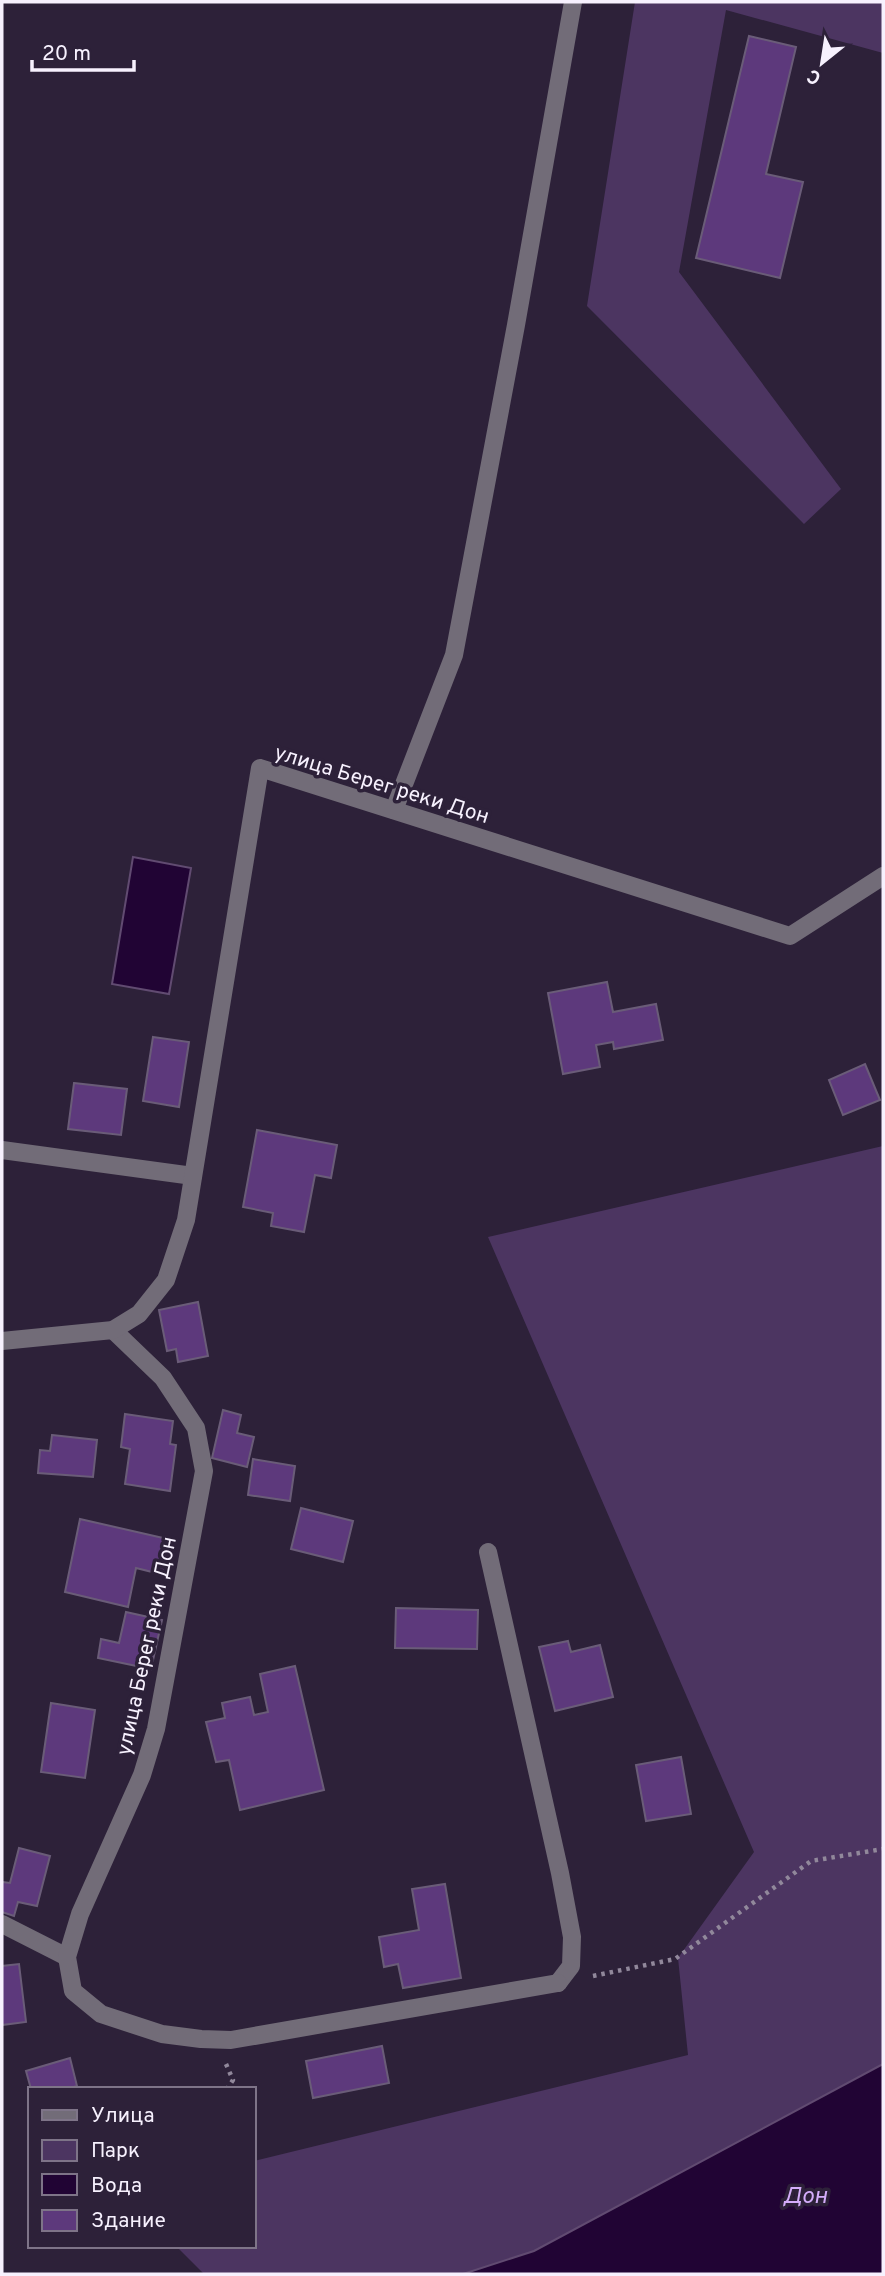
<svg xmlns="http://www.w3.org/2000/svg" width="885" height="2276" font-family="Overpass,sans-serif">
<style>
.green{fill:#4c3561}
.water{fill:#210434;stroke:#614b71;stroke-width:2}
.building{fill:#5d397c;stroke:#6a5c78;stroke-width:2}
.lines{fill:none;stroke-linecap:round;stroke-linejoin:round}
.path{stroke:#91889b;stroke-width:4.5;stroke-dasharray:3.5 5;stroke-linecap:butt}
.lane{stroke:#726c78;stroke-width:18}
.street{stroke:#726c78;stroke-width:18}
.labels{text-anchor:middle;stroke-width:7;stroke-linejoin:round;paint-order:stroke}
.street-label{font-size:21px;fill:#f7f1fe;stroke:#2d2139}
.water-label{font-size:23px;font-style:italic;fill:#d4adfa;stroke:#2d2139}
</style>
<rect width="100%" height="100%" fill="#2d2139"/>
<!-- green -->
<g class="green">
<path d="M635,2H883V53L726,10L679,272L841,489L804,524L587,306Z"/>
<path d="M883,1146V2064L534,2251L463,2274H204L176,2246H254V2161L688,2055L678,1958L754,1852L488,1237Z"/>
</g>
<!-- water -->
<g class="water">
<path d="M133,857L191,868L169,994L112,984Z"/>
<path d="M883,2064V2274H463L534,2251Z"/>
</g>
<!-- building -->
<g class="building">
<path d="M749,36L796,47L766,174L803,182L780,278L696,258Z"/>
<path d="M607,982L613,1012L656,1004L663,1040L614,1049L613,1042L596,1045L600,1067L563,1074L548,993Z"/>
<path d="M153,1037L189,1042L179,1107L143,1101Z"/>
<path d="M865,1064L880,1100L843,1115L829,1080Z"/>
<path d="M74,1083L127,1089L121,1135L68,1129Z"/>
<path d="M257,1130L337,1145L331,1178L315,1175L304,1232L271,1226L273,1213L243,1207Z"/>
<path d="M198,1302L208,1356L178,1362L176,1349L167,1351L159,1310Z"/>
<path d="M223,1410L241,1415L237,1433L254,1437L247,1467L212,1458Z"/>
<path d="M125,1414L173,1421L170,1444L176,1445L170,1491L125,1484L130,1449L121,1447Z"/>
<path d="M52,1435L97,1440L93,1477L38,1473L40,1450L50,1451Z"/>
<path d="M253,1459L295,1466L290,1501L248,1495Z"/>
<path d="M301,1508L353,1521L343,1562L291,1549Z"/>
<path d="M80,1519L172,1540L164,1575L136,1568L128,1607L65,1592Z"/>
<path d="M396,1608L478,1610L477,1649L395,1648Z"/>
<path d="M126,1612L162,1620L151,1669L98,1658L101,1639L119,1643Z"/>
<path d="M568,1641L571,1652L600,1645L613,1697L555,1711L539,1647Z"/>
<path d="M295,1666L324,1790L240,1810L229,1760L216,1762L206,1722L225,1718L222,1703L250,1697L254,1715L268,1712L260,1674Z"/>
<path d="M51,1703L95,1710L85,1778L41,1772Z"/>
<path d="M681,1757L691,1814L646,1821L636,1765Z"/>
<path d="M19,1848L50,1856L37,1906L18,1902L14,1916L2,1912V1882L10,1883Z"/>
<path d="M445,1884L461,1978L403,1988L398,1964L384,1967L379,1937L419,1930L412,1889Z"/>
<path d="M19,1964L26,2022L2,2025V1966Z"/>
<path d="M382,2046L389,2083L313,2098L306,2061Z"/>
<path d="M70,2058L77,2086L67,2089H31L26,2071Z"/>
</g>
<g class="lines">
<!-- path -->
<g class="path">
<path d="M593,1976L675,1959L811,1861L883,1849"/>
<path d="M226,2064L233,2080L227,2089"/>
</g>
<!-- lane -->
<g class="lane">
<path d="M2,1150L193,1176"/>
<path d="M488,1552L560,1873L572,1937L571,1966L558,1983"/>
<path d="M2,1924L67,1957"/>
</g>
<!-- street -->
<g class="street">
<path d="M394,810L454,655L516,325L573,2"/>
<path d="M113,1330L163,1378L196,1428L204,1471L156,1729L142,1775L80,1914L67,1957L73,1991L101,2014L162,2034L201,2039L231,2040L558,1983"/>
<path d="M2,1341L113,1330L139,1314L166,1280L186,1220L260,768L790,936L883,876"/>
</g>
</g>
<g class="labels">
<!-- street labels -->
<g class="street-label">
<text transform="translate(382 784) rotate(17)" y="7">улица Берег реки Дон</text>
<text transform="translate(146 1646) rotate(-78)" y="7">улица Берег реки Дон</text>
</g>
<!-- water labels -->
<g class="water-label">
<text x="805" y="2203">Дон</text>
</g>
</g>
<!-- border -->
<rect width="885" height="2276" fill="none" stroke="#f7f1fe" stroke-width="7"/>
<!-- legend -->
<rect x="28" y="2087" width="228" height="161" fill="#2d2139" stroke="#7e7488" stroke-width="2"/>
<rect x="42" y="2110" width="35" height="10" fill="#726c78" stroke="#7e7488" stroke-width="2"/>
<text x="91" y="2122" font-size="21" fill="#f7f1fe">Улица</text>
<rect x="42" y="2140" width="35" height="21" fill="#4c3561" stroke="#7e7488" stroke-width="2"/>
<text x="91" y="2157" font-size="21" fill="#f7f1fe">Парк</text>
<rect x="42" y="2174" width="35" height="21" fill="#210434" stroke="#7e7488" stroke-width="2"/>
<text x="91" y="2192" font-size="21" fill="#f7f1fe">Вода</text>
<rect x="42" y="2210" width="35" height="21" fill="#5d397c" stroke="#7e7488" stroke-width="2"/>
<text x="91" y="2227" font-size="21" fill="#f7f1fe">Здание</text>
<!-- north arrow -->
<g transform="translate(822 63) rotate(210)" stroke="#2d2139" stroke-width="5" paint-order="stroke">
<path d="M0-5L12 26L0 18L-12 26Z" fill="#f7f1fe"/>
<text y="-10" font-size="19" font-weight="bold" text-anchor="middle" fill="#f7f1fe">С</text>
</g>
<!-- scale -->
<path d="M32 60v10h102v-10" fill="none" stroke="#f7f1fe" stroke-width="3.5"/>
<text x="42" y="60" font-size="21" fill="#f7f1fe" stroke="#2d2139" stroke-width="5" paint-order="stroke">20 m</text>
</svg>
